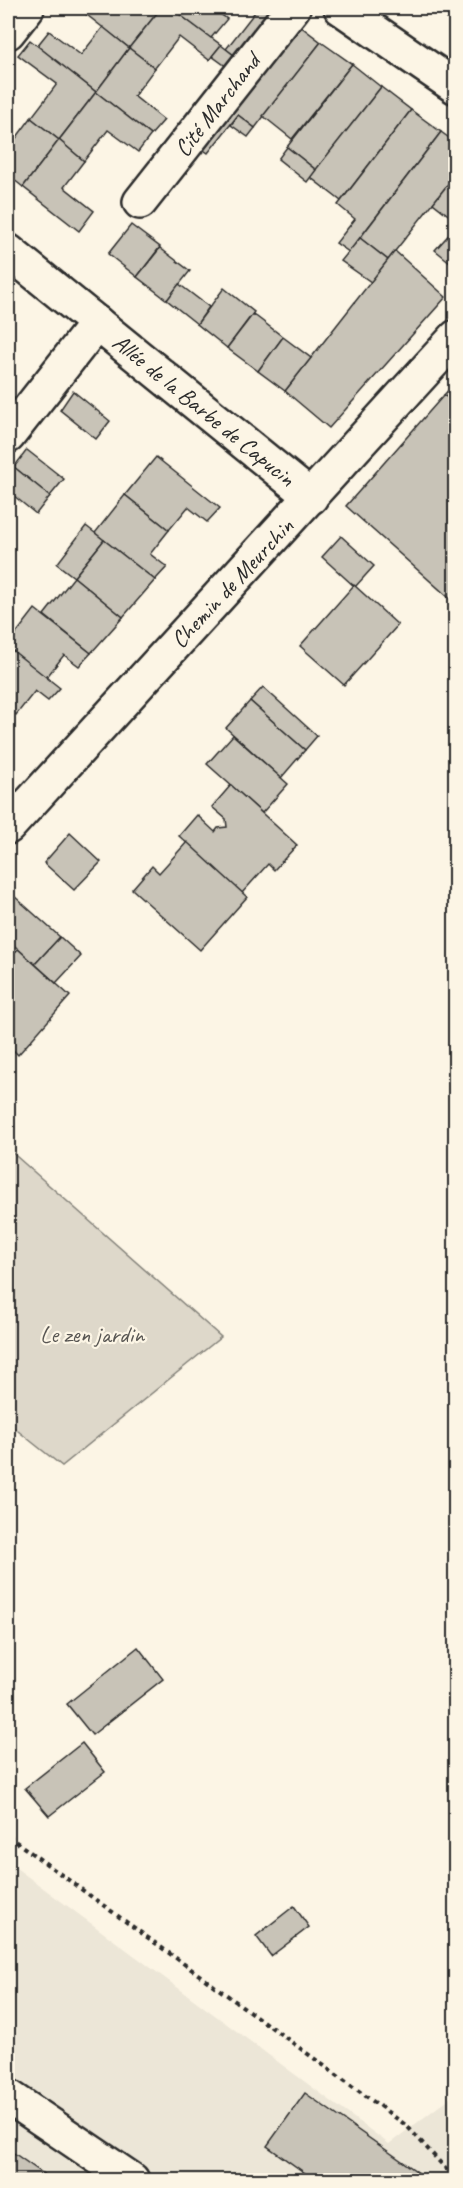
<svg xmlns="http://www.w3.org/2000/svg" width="463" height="2188" font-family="Caveat,sans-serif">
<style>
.built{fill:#ece6d7}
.green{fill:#ded8ca;stroke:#84827a;stroke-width:1.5}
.building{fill:#c8c3b7;stroke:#2b2b2b;stroke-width:1.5}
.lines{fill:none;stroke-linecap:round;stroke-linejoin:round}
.minor-casing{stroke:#2b2b2b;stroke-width:38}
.path{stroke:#2b2b2b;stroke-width:4;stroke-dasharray:4.5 4.5;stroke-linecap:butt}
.minor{stroke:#fcf5e5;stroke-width:33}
.labels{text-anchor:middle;stroke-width:4.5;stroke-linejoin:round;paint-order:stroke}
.street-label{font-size:24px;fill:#2b2b2b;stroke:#fcf5e5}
.park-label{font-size:24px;fill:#585653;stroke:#fcf5e5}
</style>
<rect width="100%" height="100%" fill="#fcf5e5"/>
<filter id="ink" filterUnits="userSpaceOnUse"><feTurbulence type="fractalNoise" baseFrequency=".0167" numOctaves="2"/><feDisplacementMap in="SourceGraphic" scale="12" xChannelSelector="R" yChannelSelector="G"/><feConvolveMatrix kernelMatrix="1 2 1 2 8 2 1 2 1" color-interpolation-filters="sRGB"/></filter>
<g filter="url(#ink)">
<!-- built -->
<path class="built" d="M8,1862L389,2144L455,2094V2180H8Z"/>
<!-- green -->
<path class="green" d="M8,1149L221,1337L62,1466L8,1423Z"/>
<!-- building -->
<g class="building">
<path d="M78,8H161L129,48Z"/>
<path d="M161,8H171L221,45L209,60L179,37L155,68L129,48Z"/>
<path d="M171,8H212L227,19L211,38Z"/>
<path d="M258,8H276L235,56L226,49Z"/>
<path d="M433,8H456V25Z"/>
<path d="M291,19L321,42L255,128L238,115L208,153L194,143Z"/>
<path d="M103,27L129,48L96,92L37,46L49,31L81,55Z"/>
<path d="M30,40L96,92L59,140L31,118L57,84L18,55Z"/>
<path d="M321,42L352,64L292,139L263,116Z"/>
<path d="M221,45L235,56L227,67L212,56Z"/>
<path d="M129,48L155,68L134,96L164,120L151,135L96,92Z"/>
<path d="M352,64L381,87L316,170L287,147Z"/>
<path d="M381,87L411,110L341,201L310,177Z"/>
<path d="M96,92L151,135L138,152L108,130L84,161L59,140Z"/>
<path d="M411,110L441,132L349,252L336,243L355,219L338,205Z"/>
<path d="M238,115L255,128L248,137L231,125Z"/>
<path d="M31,118L59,140L23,187L8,175V149Z"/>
<path d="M441,132L456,143V174L388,260L360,238Z"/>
<path d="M59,140L84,161L64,187L94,211L79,231L23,187Z"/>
<path d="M287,147L316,170L307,182L278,159Z"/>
<path d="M456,174V221L433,203Z"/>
<path d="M131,225L160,247L137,277L108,254Z"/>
<path d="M456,227V267L435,250Z"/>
<path d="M360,238L388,260L371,282L341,261Z"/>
<path d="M160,248L190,271L167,300L137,277Z"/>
<path d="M395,251L446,297L329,428L285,391Z"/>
<path d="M179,284L209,307L197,324L167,300Z"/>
<path d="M224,288L254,312L227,348L197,324Z"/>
<path d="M253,314L283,337L258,371L227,348Z"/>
<path d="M283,337L311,358L285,391L258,371Z"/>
<path d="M456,382V405L444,395Z"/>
<path d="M73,391L110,421L96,439L60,410Z"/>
<path d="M444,395L456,405V604L346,506Z"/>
<path d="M27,450L64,479L50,496L14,467Z"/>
<path d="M156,457L220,508L207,522L188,507L169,530L125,495Z"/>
<path d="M14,467L50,496L36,514L8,491V475Z"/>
<path d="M125,495L169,530L150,554L167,567L155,580L95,533Z"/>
<path d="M86,526L104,540L74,577L57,564Z"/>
<path d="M341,536L374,566L355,587L322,557Z"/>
<path d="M104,540L155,580L123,617L74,577Z"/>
<path d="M74,577L123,617L91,653L44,615Z"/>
<path d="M354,585L398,625L344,685L300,646Z"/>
<path d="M35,609L91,653L79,666L64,655L46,678L8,647V644Z"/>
<path d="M8,647L60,688L48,701L35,691L16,715L8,708Z"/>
<path d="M263,687L317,736L305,750L250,701Z"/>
<path d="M250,701L305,750L281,778L226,728Z"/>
<path d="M233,735L288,784L262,813L207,764Z"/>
<path d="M231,785L297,845L274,870L268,864L242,893L179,836L197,815L215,832L218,828L227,827L226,819L212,807Z"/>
<path d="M70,833L101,862L74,890L44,863Z"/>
<path d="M187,842L247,897L200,950L132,889L152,866L159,873Z"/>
<path d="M14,896L60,937L35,964L8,940V904Z"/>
<path d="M60,937L81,956L56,983L35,964Z"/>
<path d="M18,949L70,996L18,1055L8,1045V960Z"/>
<path d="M138,1647L163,1679L92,1735L67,1704Z"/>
<path d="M82,1743L105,1772L49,1816L25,1788Z"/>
<path d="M294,1906L309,1927L271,1956L256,1936Z"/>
<path d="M305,2093L426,2178L425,2180H315L267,2146Z"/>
<path d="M8,2149L52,2180H8Z"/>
</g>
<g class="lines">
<!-- minor casing -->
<g class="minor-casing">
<g id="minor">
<path d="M341,8L456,87"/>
<path d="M8,32L27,8"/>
<path d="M140,202L293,8"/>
<path d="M8,251L311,497"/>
<path d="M8,436L97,323"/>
<path d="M8,827L456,337"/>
<path d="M8,2096L132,2180"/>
</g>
</g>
<!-- path -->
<path class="path" d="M8,1836L407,2126L456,2180"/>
<!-- minor -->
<use href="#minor" class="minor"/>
</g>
</g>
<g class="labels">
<!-- street labels -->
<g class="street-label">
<text transform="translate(217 105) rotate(-52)" y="8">Cité Marchand</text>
<text transform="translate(204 410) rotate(39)" y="8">Allée de la Barbe de Capucin</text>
<text transform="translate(232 583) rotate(-47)" y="8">Chemin de Meurchin</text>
</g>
<!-- park labels -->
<g class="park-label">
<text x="92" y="1342">Le zen jardin</text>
</g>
</g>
<!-- margin -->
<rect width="463" height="2188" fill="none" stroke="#fcf5e5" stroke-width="30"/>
<rect x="15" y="15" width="433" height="2158" fill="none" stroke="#2b2b2b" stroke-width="2" filter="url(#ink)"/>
</svg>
